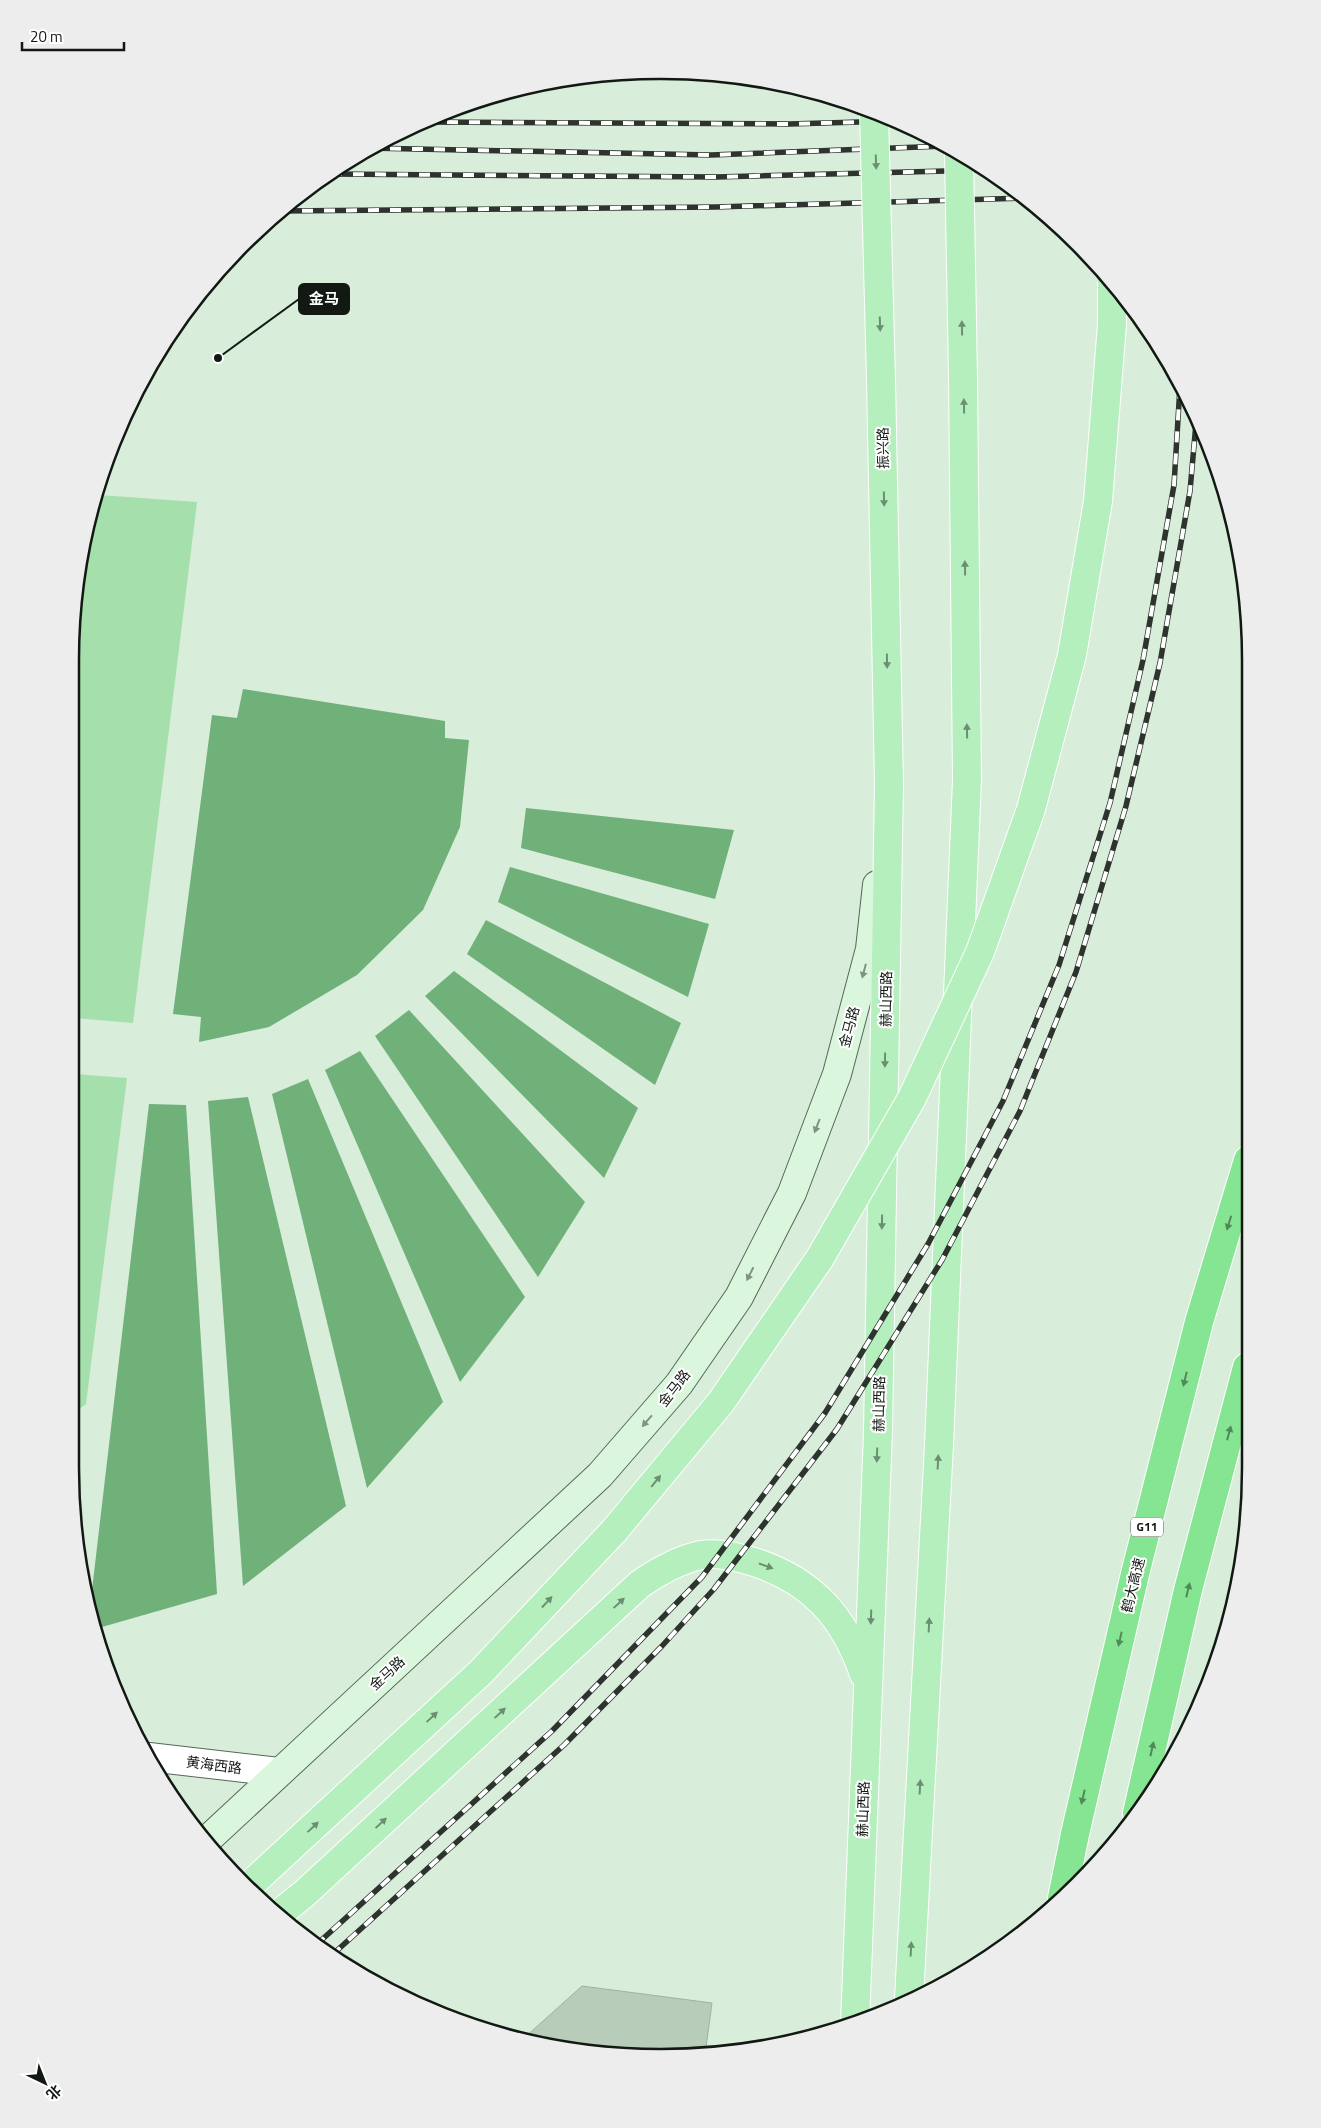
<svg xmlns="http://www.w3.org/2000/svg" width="1321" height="2128" font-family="'Titillium Web','Noto Sans SC',sans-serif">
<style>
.green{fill:#a5dfab}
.water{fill:#70b079}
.building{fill:#b8ccba;stroke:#9fb3a0}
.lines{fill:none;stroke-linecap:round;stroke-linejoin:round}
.tertiary-casing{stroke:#566858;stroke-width:30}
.secondary-casing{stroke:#566858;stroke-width:30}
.primary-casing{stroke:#fff;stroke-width:30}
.motorway-casing{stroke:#fff;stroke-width:30}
.tertiary{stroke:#fff;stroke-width:28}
.secondary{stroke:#daf7de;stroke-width:28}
.primary{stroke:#b6efbe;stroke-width:28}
.motorway{stroke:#85e592;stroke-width:28}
.rail-casing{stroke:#2c342d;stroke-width:5.5}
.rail{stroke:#fff;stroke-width:4;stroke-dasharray:11;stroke-linecap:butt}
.primary-bridge-casing{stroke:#fff;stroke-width:30;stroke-linecap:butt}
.primary-bridge{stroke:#b6efbe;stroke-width:28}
.oneway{fill:#6c8f71}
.oneway2{fill:#809383}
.oneway3{fill:#518959}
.labels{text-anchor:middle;stroke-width:4;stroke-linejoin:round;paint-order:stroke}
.shield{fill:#fff;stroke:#595e5a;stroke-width:1}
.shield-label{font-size:12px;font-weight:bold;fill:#121913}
.street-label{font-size:14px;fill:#121913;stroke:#fff}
.rim{fill:none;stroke:#121913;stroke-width:2.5}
.leader{fill:none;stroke:#121913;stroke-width:2}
.callout-dot{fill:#121913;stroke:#fff;stroke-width:2}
.callout{fill:#121913;stroke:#121913;stroke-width:2}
.callout-label{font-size:15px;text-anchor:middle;font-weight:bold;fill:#fff}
</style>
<rect width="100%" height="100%" fill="#d8edda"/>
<!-- green -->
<g class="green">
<path d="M99,495L197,502L133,1023L75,1018V584Z"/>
<path d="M75,1074L127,1078L86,1404L75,1412Z"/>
</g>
<!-- water -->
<g class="water">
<path d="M243,689L445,721V738L469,740L460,827L423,910L357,975L269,1027L199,1042L201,1017L173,1014L212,715L237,718Z"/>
<path d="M526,808L734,830L715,899L521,848Z"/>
<path d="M510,867L709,924L688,997L498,902Z"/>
<path d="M486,920L681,1023L655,1085L467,954Z"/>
<path d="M454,971L638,1108L604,1178L425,996Z"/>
<path d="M409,1010L585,1202L538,1277L375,1036Z"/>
<path d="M360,1051L525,1297L460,1382L325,1070Z"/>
<path d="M308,1079L443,1402L367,1488L272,1094Z"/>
<path d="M248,1097L346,1506L243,1586L208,1101Z"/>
<path d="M149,1104L186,1105L217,1594L95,1629L90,1607Z"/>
</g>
<!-- building -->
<path class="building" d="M582,1986L712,2003L705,2055L660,2058L583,2053L523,2039Z"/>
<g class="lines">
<!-- tertiary casing -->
<g class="tertiary-casing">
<path id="tertiary" d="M149,1757L279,1772"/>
</g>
<!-- secondary casing -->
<g class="secondary-casing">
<path id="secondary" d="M206,1841L600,1475L679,1384L739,1297L792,1193L837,1074L870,949L877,885"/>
</g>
<!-- primary casing -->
<g class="primary-casing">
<g id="primary">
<path d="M250,1885L277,1860"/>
<path d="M279,1914L305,1893L640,1584C659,1571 678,1560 701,1555C718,1552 738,1557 754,1562C813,1581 844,1617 864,1674"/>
<path d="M909,1998L939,1445L967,780L963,377"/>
<path d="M855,2024L878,1432L889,784L881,380"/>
</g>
</g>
<!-- motorway casing -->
<g class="motorway-casing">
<g id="motorway">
<path d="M1137,1813L1188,1590L1247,1367"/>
<path d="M1062,1898L1075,1834L1135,1574L1199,1322L1248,1160"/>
</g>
</g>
<!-- tertiary -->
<use href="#tertiary" class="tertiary"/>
<!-- secondary -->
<use href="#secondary" class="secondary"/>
<!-- primary -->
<use href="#primary" class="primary"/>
<!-- motorway -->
<use href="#motorway" class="motorway"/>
<!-- rail casing -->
<g class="rail-casing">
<g id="rail">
<path d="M425,122L789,124L895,121"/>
<path d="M368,148L711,155L946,146"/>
<path d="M331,174L716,177L985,170"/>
<path d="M280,211L716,207L1026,198"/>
<path d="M316,1945L552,1731L702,1577L825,1413L928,1244L1003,1101L1059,965L1110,803L1143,660L1174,485L1180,386"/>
<path d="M332,1955L564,1745L662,1646L714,1589L837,1429L942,1260L1020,1111L1076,972L1126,806L1160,663L1190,491L1196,423"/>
</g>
</g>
<!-- rail -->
<use href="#rail" class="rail"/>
<!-- primary-bridge casing -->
<g class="primary-bridge-casing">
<g id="primary-bridge">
<path d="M874,113L881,380"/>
<path d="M959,154L963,377"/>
<path d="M277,1860L481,1672L614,1531L721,1402L820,1258L912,1098L980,952L1031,809L1072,655L1098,501L1112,324V282"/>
</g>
</g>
<!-- primary-bridge -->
<use href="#primary-bridge" class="primary-bridge"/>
</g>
<!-- one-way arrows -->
<defs><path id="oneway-solid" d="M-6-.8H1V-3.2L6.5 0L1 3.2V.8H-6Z" transform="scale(1.25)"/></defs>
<g class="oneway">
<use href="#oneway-solid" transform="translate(876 162) rotate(88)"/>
<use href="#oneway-solid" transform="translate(880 324) rotate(88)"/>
<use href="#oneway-solid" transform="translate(962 328) rotate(-91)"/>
<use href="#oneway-solid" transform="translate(964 406) rotate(-91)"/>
<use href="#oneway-solid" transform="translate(884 499) rotate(89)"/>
<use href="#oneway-solid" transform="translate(965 568) rotate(-91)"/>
<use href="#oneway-solid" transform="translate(887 661) rotate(89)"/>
<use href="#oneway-solid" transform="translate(967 731) rotate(-91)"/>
<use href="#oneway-solid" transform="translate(885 1060) rotate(91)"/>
<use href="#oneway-solid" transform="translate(882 1222) rotate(91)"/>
<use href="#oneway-solid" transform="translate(877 1455) rotate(92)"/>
<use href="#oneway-solid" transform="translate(938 1462) rotate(-87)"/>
<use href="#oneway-solid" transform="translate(656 1481) rotate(-51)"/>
<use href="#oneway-solid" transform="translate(766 1566) rotate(19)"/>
<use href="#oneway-solid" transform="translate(547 1602) rotate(-47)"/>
<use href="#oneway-solid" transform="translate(619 1603) rotate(-43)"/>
<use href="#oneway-solid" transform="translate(871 1617) rotate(92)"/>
<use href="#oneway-solid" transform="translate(929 1625) rotate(-87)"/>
<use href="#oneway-solid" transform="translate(500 1713) rotate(-43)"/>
<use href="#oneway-solid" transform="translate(432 1717) rotate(-43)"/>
<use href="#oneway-solid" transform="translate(920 1787) rotate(-87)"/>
<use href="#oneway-solid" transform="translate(381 1823) rotate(-43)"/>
<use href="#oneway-solid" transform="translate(313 1827) rotate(-43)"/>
<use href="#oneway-solid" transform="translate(911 1949) rotate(-87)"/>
</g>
<g class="oneway2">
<use href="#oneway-solid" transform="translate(864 971) rotate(105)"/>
<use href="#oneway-solid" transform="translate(817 1126) rotate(111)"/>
<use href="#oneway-solid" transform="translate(750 1274) rotate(117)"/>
<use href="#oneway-solid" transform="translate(647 1421) rotate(131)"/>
</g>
<g class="oneway3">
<use href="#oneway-solid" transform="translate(1229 1223) rotate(107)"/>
<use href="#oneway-solid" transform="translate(1185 1379) rotate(104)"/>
<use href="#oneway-solid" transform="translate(1229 1433) rotate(-75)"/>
<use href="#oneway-solid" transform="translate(1188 1590) rotate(-76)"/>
<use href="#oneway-solid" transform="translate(1120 1639) rotate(103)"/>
<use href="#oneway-solid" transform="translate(1152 1749) rotate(-77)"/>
<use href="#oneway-solid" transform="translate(1083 1797) rotate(103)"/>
</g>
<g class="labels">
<!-- shield labels -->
<rect class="shield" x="1131" y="1517.5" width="32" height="19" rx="4"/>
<g class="shield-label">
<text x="1147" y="1531">G11</text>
</g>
<!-- street labels -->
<g class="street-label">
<text transform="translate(883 448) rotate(-91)" y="5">振兴路</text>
<text transform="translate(886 999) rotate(-89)" y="5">赫山西路</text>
<text transform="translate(849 1027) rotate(-75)" y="5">金马路</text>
<text transform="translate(674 1388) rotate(-52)" y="5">金马路</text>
<text transform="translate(879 1404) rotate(-89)" y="5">赫山西路</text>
<text transform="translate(1133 1585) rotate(-76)" y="5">鹤大高速</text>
<text transform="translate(387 1673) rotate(-43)" y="5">金马路</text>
<text transform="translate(214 1765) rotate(7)" y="5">黄海西路</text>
<text transform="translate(863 1809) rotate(-88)" y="5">赫山西路</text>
</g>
</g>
<!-- crop -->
<path d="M0 0H1321V2128H0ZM660 79H661A581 581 0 0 1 1242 660V1468A581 581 0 0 1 661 2049H660A581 581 0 0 1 79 1468V660A581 581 0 0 1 660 79Z" fill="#ecedec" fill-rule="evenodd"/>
<path class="rim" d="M660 79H661A581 581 0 0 1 1242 660V1468A581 581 0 0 1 661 2049H660A581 581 0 0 1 79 1468V660A581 581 0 0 1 660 79Z"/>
<!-- callouts -->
<path class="leader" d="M218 358L299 299"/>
<circle class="callout-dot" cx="218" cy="358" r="5"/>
<rect class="callout" x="299" y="284" width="50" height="30" rx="5"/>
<g class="callout-label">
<text x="324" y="304">金马</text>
</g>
<!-- north arrow -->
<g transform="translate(45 2083) rotate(137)" stroke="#ffffff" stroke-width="4" paint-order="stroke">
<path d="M0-4L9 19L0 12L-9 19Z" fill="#121913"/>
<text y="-8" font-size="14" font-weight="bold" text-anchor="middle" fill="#121913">北</text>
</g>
<!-- scale -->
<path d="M22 42v8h102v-8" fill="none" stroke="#121913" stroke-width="2.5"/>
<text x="30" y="42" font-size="15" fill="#121913" stroke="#ffffff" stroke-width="4" paint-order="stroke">20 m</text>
</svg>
